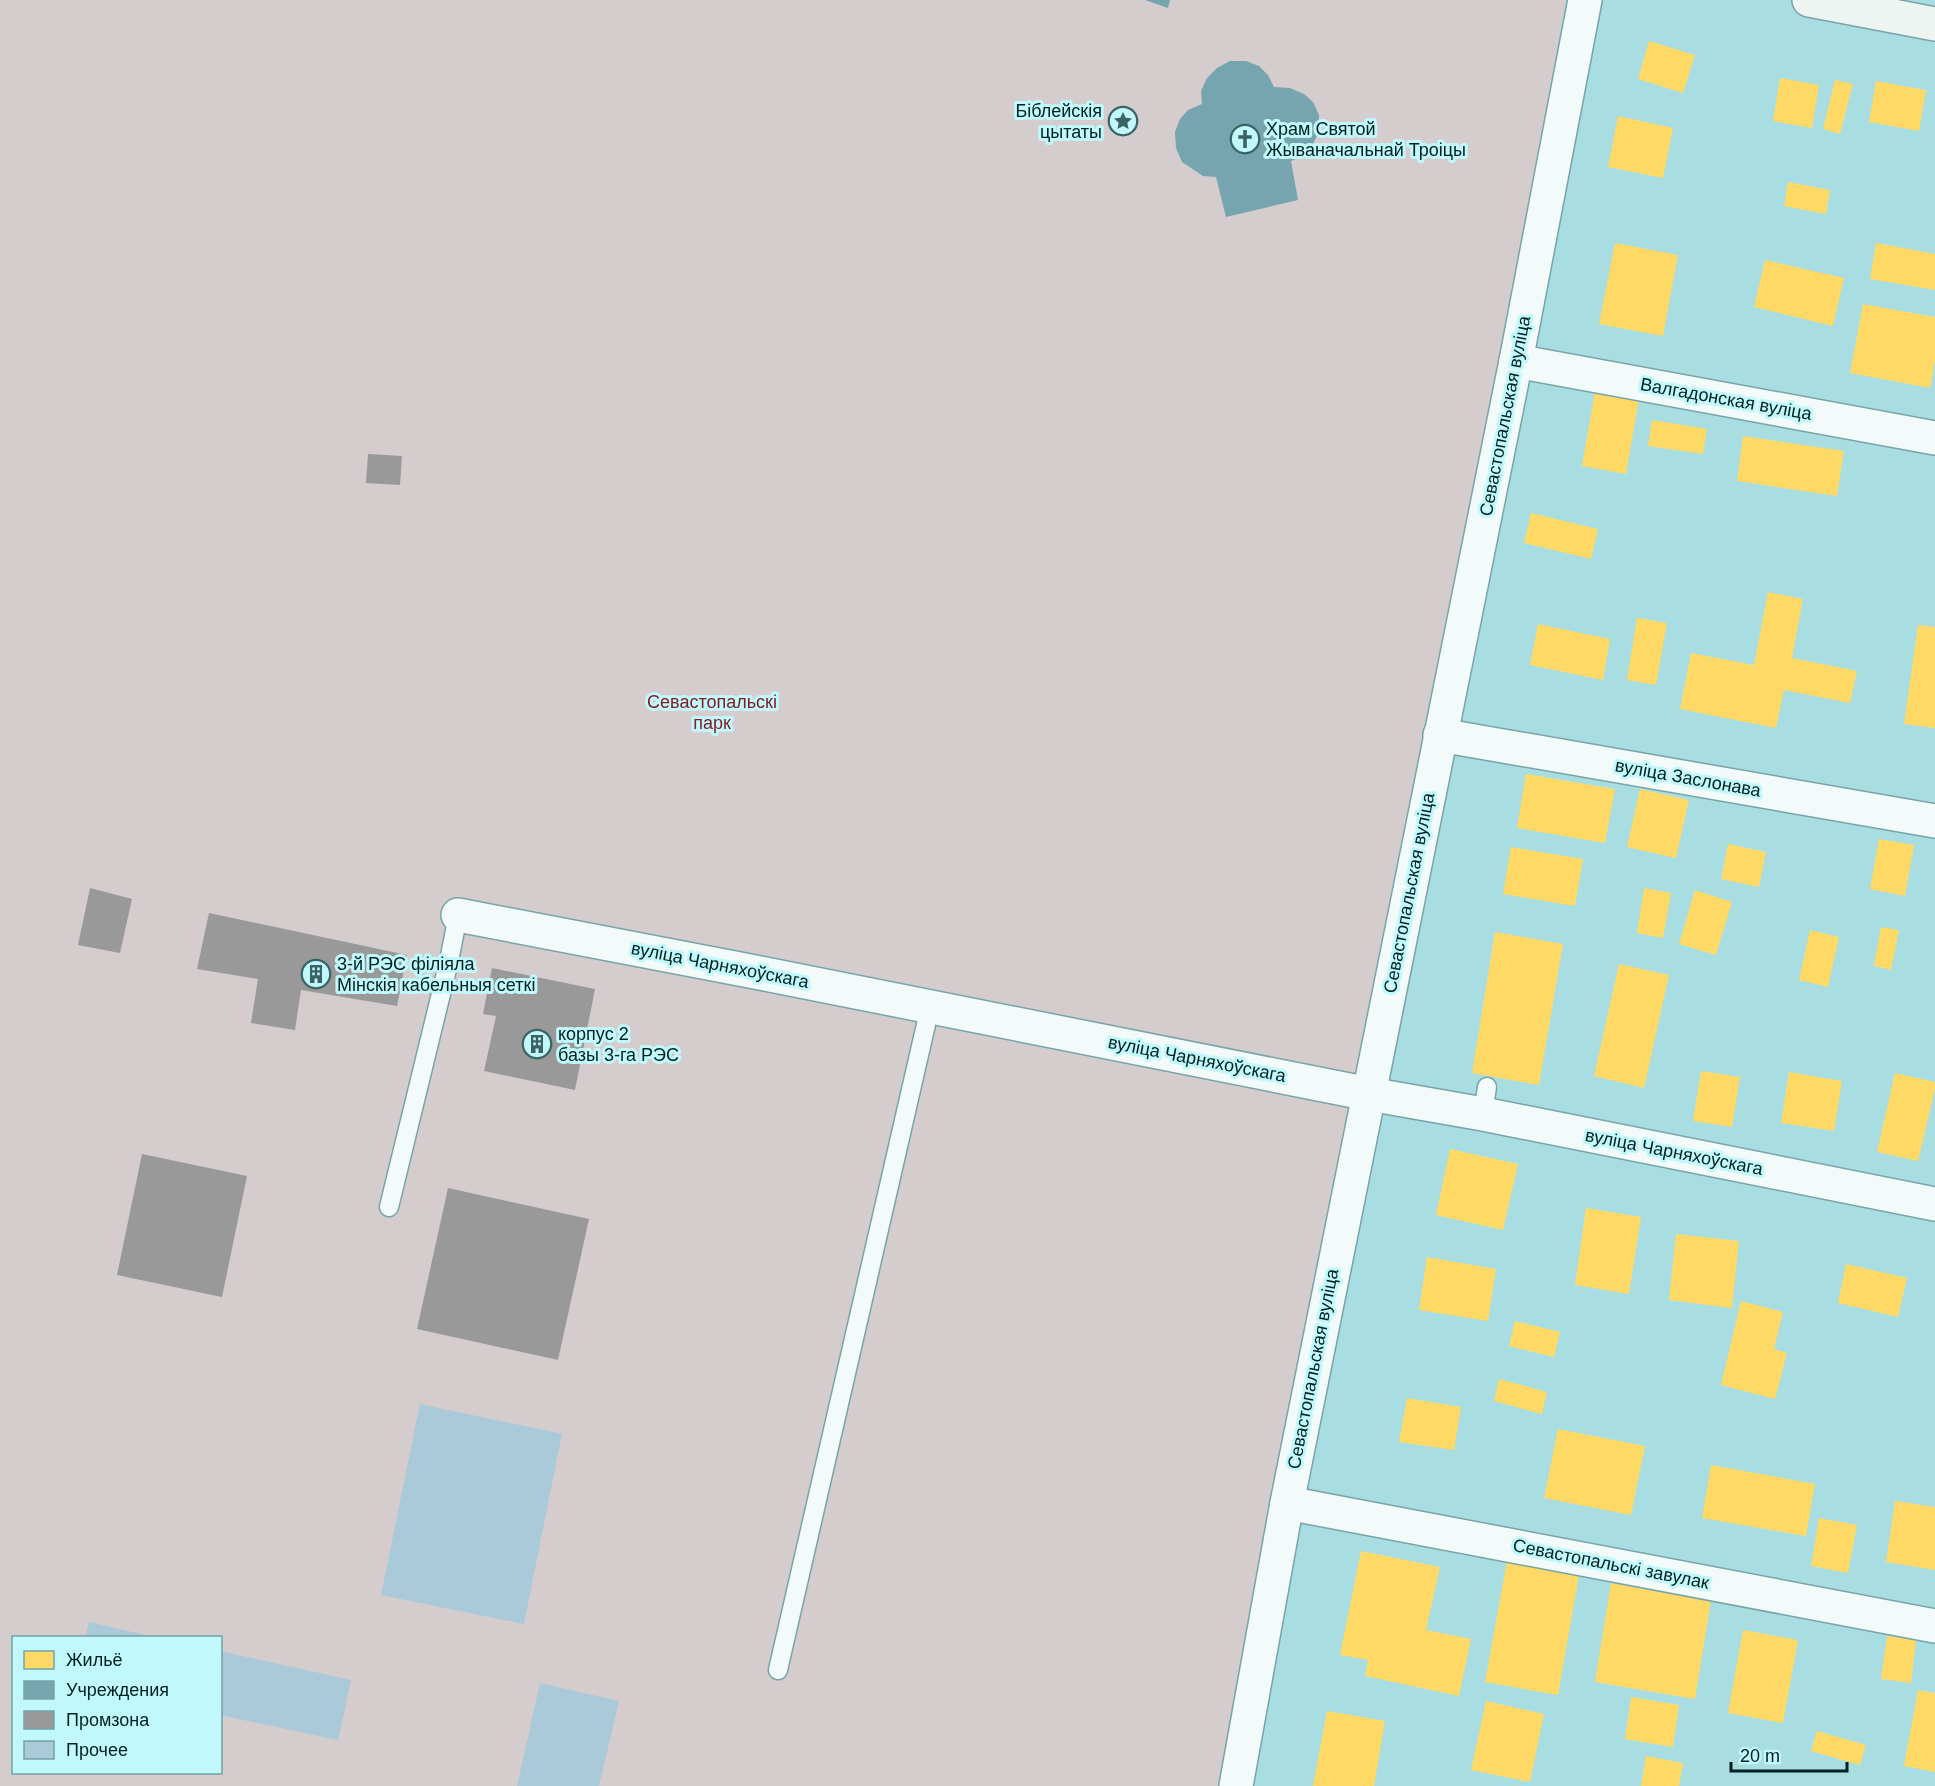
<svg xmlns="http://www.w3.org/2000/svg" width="1935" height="1786" font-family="Helvetica,sans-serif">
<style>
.green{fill:#d4cccd;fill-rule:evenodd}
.homes{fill:#ffd966}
.public{fill:#76a5af}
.industry{fill:#999}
.building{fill:#abcad9}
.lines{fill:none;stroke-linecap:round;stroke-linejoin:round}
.service-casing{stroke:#78a4a8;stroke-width:21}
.minor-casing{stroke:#78a4a8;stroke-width:36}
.tertiary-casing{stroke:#78a4a8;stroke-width:36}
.secondary-casing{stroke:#78a4a8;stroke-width:36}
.service{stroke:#f2fafa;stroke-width:18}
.minor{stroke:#f2fafa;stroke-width:33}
.tertiary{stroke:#f2fafa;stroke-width:33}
.secondary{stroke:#edf4f2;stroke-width:33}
.labels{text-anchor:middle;stroke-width:6;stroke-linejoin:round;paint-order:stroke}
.poi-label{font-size:18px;fill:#012123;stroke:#c1f8fc;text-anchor:start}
.street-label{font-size:18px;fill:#012123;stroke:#c1f8fc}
.park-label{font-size:18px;fill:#811d25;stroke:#c1f8fc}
</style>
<rect width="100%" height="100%" fill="#a8dde1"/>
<!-- green -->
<path class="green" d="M0,0H1566L1369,1094L1232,1786H0ZM14,1638H220V1772H14Z"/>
<!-- homes -->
<g class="homes">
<path d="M1649,41L1695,55L1683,93L1638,79Z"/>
<path d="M1780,78L1819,85L1812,128L1773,121Z"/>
<path d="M1835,80L1853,84L1840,134L1823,129Z"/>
<path d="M1876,81L1926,90L1919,131L1869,122Z"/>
<path d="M1618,116L1673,128L1663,178L1608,167Z"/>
<path d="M1788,182L1830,190L1826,214L1784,206Z"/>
<path d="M1615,243L1678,255L1663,336L1599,324Z"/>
<path d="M1876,243L1935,254V290L1870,279Z"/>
<path d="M1765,260L1844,278L1833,326L1754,307Z"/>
<path d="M1863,304L1935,317V361L1930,388L1850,373Z"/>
<path d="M1595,391L1639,399L1626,474L1582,466Z"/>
<path d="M1652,420L1707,429L1703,454L1648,446Z"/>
<path d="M1743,436L1844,451L1837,496L1737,481Z"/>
<path d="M1531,513L1598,529L1591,559L1524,543Z"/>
<path d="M1768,592L1803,599L1792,658L1857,671L1850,703L1784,690L1776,728L1680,709L1691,653L1754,665Z"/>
<path d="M1637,618L1667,623L1656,685L1627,680Z"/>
<path d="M1538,624L1610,639L1603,680L1530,665Z"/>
<path d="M1918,625L1935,627V728L1904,724Z"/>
<path d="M1526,774L1615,789L1605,843L1517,828Z"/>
<path d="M1640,789L1689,800L1676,858L1627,847Z"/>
<path d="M1879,839L1914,845L1905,896L1870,889Z"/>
<path d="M1728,844L1766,852L1759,887L1721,879Z"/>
<path d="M1511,847L1583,859L1575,906L1503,894Z"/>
<path d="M1644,888L1671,893L1663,938L1637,933Z"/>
<path d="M1695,890L1732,902L1716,955L1679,944Z"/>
<path d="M1881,927L1899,930L1891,970L1874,966Z"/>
<path d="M1810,930L1839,937L1828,987L1799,980Z"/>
<path d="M1495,932L1563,944L1539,1085L1472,1073Z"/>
<path d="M1619,964L1669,975L1644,1088L1594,1076Z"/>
<path d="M1701,1071L1740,1077L1732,1127L1693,1121Z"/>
<path d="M1789,1072L1842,1081L1834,1131L1781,1123Z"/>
<path d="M1895,1073L1935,1082V1089L1918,1161L1877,1152Z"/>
<path d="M1450,1149L1518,1164L1503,1230L1436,1215Z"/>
<path d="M1586,1208L1641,1217L1629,1294L1575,1285Z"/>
<path d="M1676,1234L1739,1241L1732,1308L1669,1300Z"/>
<path d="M1427,1257L1496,1269L1488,1321L1419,1310Z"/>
<path d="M1846,1264L1907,1278L1898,1317L1838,1303Z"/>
<path d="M1741,1301L1783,1312L1774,1349L1787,1353L1775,1399L1721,1385Z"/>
<path d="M1515,1321L1560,1332L1554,1357L1509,1346Z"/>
<path d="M1499,1379L1547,1392L1542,1414L1494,1401Z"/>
<path d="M1407,1398L1461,1407L1454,1450L1399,1442Z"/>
<path d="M1558,1429L1645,1446L1631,1515L1544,1498Z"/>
<path d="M1711,1465L1815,1484L1806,1536L1702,1518Z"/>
<path d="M1895,1501L1935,1507V1570L1886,1562Z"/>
<path d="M1819,1518L1857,1525L1848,1573L1811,1566Z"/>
<path d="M1361,1551L1440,1567L1426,1630L1471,1639L1459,1696L1365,1676L1368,1660L1340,1655Z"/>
<path d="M1507,1561L1579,1575L1558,1695L1485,1682Z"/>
<path d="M1611,1583L1711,1600L1695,1699L1595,1682Z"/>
<path d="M1743,1630L1798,1640L1783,1723L1728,1713Z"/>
<path d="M1887,1636L1916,1640L1911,1683L1881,1679Z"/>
<path d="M1918,1690L1935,1693V1772L1904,1766Z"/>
<path d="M1631,1697L1679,1705L1673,1747L1625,1739Z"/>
<path d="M1486,1701L1544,1714L1530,1782L1471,1770Z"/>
<path d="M1327,1711L1385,1721L1374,1786H1313Z"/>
<path d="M1817,1731L1866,1745L1860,1765L1811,1751Z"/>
<path d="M1646,1756L1683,1763L1679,1786H1641Z"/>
</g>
<!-- public -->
<g class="public">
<path d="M1145,0H1170L1168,8Z"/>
<path d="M1230,61H1246L1259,66L1268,75L1274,87L1290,88L1304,94L1313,102L1319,115V131L1312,146L1303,156L1291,161L1298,200L1226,217L1216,177L1203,176L1182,162L1176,148L1175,132L1180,119L1188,110L1202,104L1201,91L1207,78L1217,68Z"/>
</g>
<!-- industry -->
<g class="industry">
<path d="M368,454L402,456L400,485L366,483Z"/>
<path d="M90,888L132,899L120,953L78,945Z"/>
<path d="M209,913L407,955L397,1006L301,990L295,1030L251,1023L258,979L197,969Z"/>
<path d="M492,968L595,989L575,1090L484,1071L496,1016L483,1014Z"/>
<path d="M142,1154L247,1176L222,1297L117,1275Z"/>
<path d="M448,1188L589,1219L558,1360L417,1329Z"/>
</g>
<!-- building -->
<g class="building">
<path d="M420,1404L562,1434L524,1624L381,1595Z"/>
<path d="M89,1622L154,1637V1638H85Z"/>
<path d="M220,1651L351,1680L338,1740L220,1715Z"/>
<path d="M540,1683L619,1701L599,1786H517Z"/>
</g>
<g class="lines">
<!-- service casing -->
<g class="service-casing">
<g id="service">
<path d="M1483,1114L1487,1087"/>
<path d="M389,1207L449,961L458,915"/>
<path d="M778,1670L930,1007"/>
</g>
</g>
<!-- minor casing -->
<g class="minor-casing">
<g id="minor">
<path d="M1516,361L1935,438"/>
<path d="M1440,735L1935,821"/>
<path d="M458,915L755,972L1369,1094L1483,1114L1935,1204"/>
<path d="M1287,1503L1935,1626"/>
</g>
</g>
<!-- tertiary casing -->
<g class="tertiary-casing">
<path id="tertiary" d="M1236,1786L1287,1503L1516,361L1585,0"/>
</g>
<!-- secondary casing -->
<g class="secondary-casing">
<path id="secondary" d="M1809,0L1935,24"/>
</g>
<!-- service -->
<use href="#service" class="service"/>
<!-- minor -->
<use href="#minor" class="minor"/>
<!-- tertiary -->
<use href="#tertiary" class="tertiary"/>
<!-- secondary -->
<use href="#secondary" class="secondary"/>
</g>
<!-- icons -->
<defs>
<g id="sight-ring" transform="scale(1.5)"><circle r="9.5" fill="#c1f8fc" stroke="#3b6366" stroke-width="1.5"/><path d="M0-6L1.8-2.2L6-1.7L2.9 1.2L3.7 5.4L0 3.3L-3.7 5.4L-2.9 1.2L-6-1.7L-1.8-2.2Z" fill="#3b6366"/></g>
<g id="church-ring" transform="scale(1.5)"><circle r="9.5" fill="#c1f8fc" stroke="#3b6366" stroke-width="1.5"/><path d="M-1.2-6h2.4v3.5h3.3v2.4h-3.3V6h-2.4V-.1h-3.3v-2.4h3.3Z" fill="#3b6366"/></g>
<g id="building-ring" transform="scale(1.5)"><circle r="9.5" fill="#c1f8fc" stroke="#3b6366" stroke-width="1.5"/><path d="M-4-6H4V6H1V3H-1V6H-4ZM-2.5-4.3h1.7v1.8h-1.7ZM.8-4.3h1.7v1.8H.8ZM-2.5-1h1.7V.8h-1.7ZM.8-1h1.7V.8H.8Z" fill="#3b6366"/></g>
</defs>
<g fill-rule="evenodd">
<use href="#sight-ring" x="1123" y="121"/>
<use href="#church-ring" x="1245" y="139"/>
<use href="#building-ring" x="316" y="974"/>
<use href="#building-ring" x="537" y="1044"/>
</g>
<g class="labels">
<!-- poi labels -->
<g class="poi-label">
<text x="1102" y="117" text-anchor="end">Біблейскія<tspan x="1102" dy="21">цытаты</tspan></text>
<text x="1266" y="135">Храм Святой<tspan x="1266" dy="21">Жываначальнай Троіцы</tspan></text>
<text x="337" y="970">3-й РЭС філіяла<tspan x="337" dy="21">Мінскія кабельныя сеткі</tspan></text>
<text x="558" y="1040">корпус 2<tspan x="558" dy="21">базы 3-га РЭС</tspan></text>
</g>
<!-- street labels -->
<g class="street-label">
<text transform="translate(1726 399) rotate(10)" y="6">Валгадонская вуліца</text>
<text transform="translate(1505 416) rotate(-79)" y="6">Севастопальская вуліца</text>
<text transform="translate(1688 778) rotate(10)" y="6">вуліца Заслонава</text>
<text transform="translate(1409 893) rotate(-79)" y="6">Севастопальская вуліца</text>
<text transform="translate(720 965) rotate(11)" y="6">вуліца Чарняхоўскага</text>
<text transform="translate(1197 1059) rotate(11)" y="6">вуліца Чарняхоўскага</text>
<text transform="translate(1674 1152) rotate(11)" y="6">вуліца Чарняхоўскага</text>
<text transform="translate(1313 1369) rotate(-79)" y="6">Севастопальская вуліца</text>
<text transform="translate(1611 1564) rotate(11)" y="6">Севастопальскі завулак</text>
</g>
<!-- park labels -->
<g class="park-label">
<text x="712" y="708">Севастопальскі<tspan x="712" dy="21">парк</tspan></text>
</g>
</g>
<!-- legend -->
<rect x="12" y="1636" width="210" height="138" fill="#c1f8fc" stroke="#74a2a5" stroke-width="1.5"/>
<rect x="24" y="1651" width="30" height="18" fill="#ffd966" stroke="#74a2a5" stroke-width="1.5"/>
<text x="66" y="1666" font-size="18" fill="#012123">Жильё</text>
<rect x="24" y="1681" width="30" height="18" fill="#76a5af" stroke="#74a2a5" stroke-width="1.5"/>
<text x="66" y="1696" font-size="18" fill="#012123">Учреждения</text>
<rect x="24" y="1711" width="30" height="18" fill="#999999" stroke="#74a2a5" stroke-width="1.5"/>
<text x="66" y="1726" font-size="18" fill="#012123">Промзона</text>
<rect x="24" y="1741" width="30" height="18" fill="#abcad9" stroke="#74a2a5" stroke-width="1.5"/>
<text x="66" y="1756" font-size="18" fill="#012123">Прочее</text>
<!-- scale -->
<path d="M1731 1762v9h116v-9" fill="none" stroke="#012123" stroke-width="3"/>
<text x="1740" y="1762" font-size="18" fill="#012123" stroke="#c1f8fc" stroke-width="4.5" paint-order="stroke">20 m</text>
</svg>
